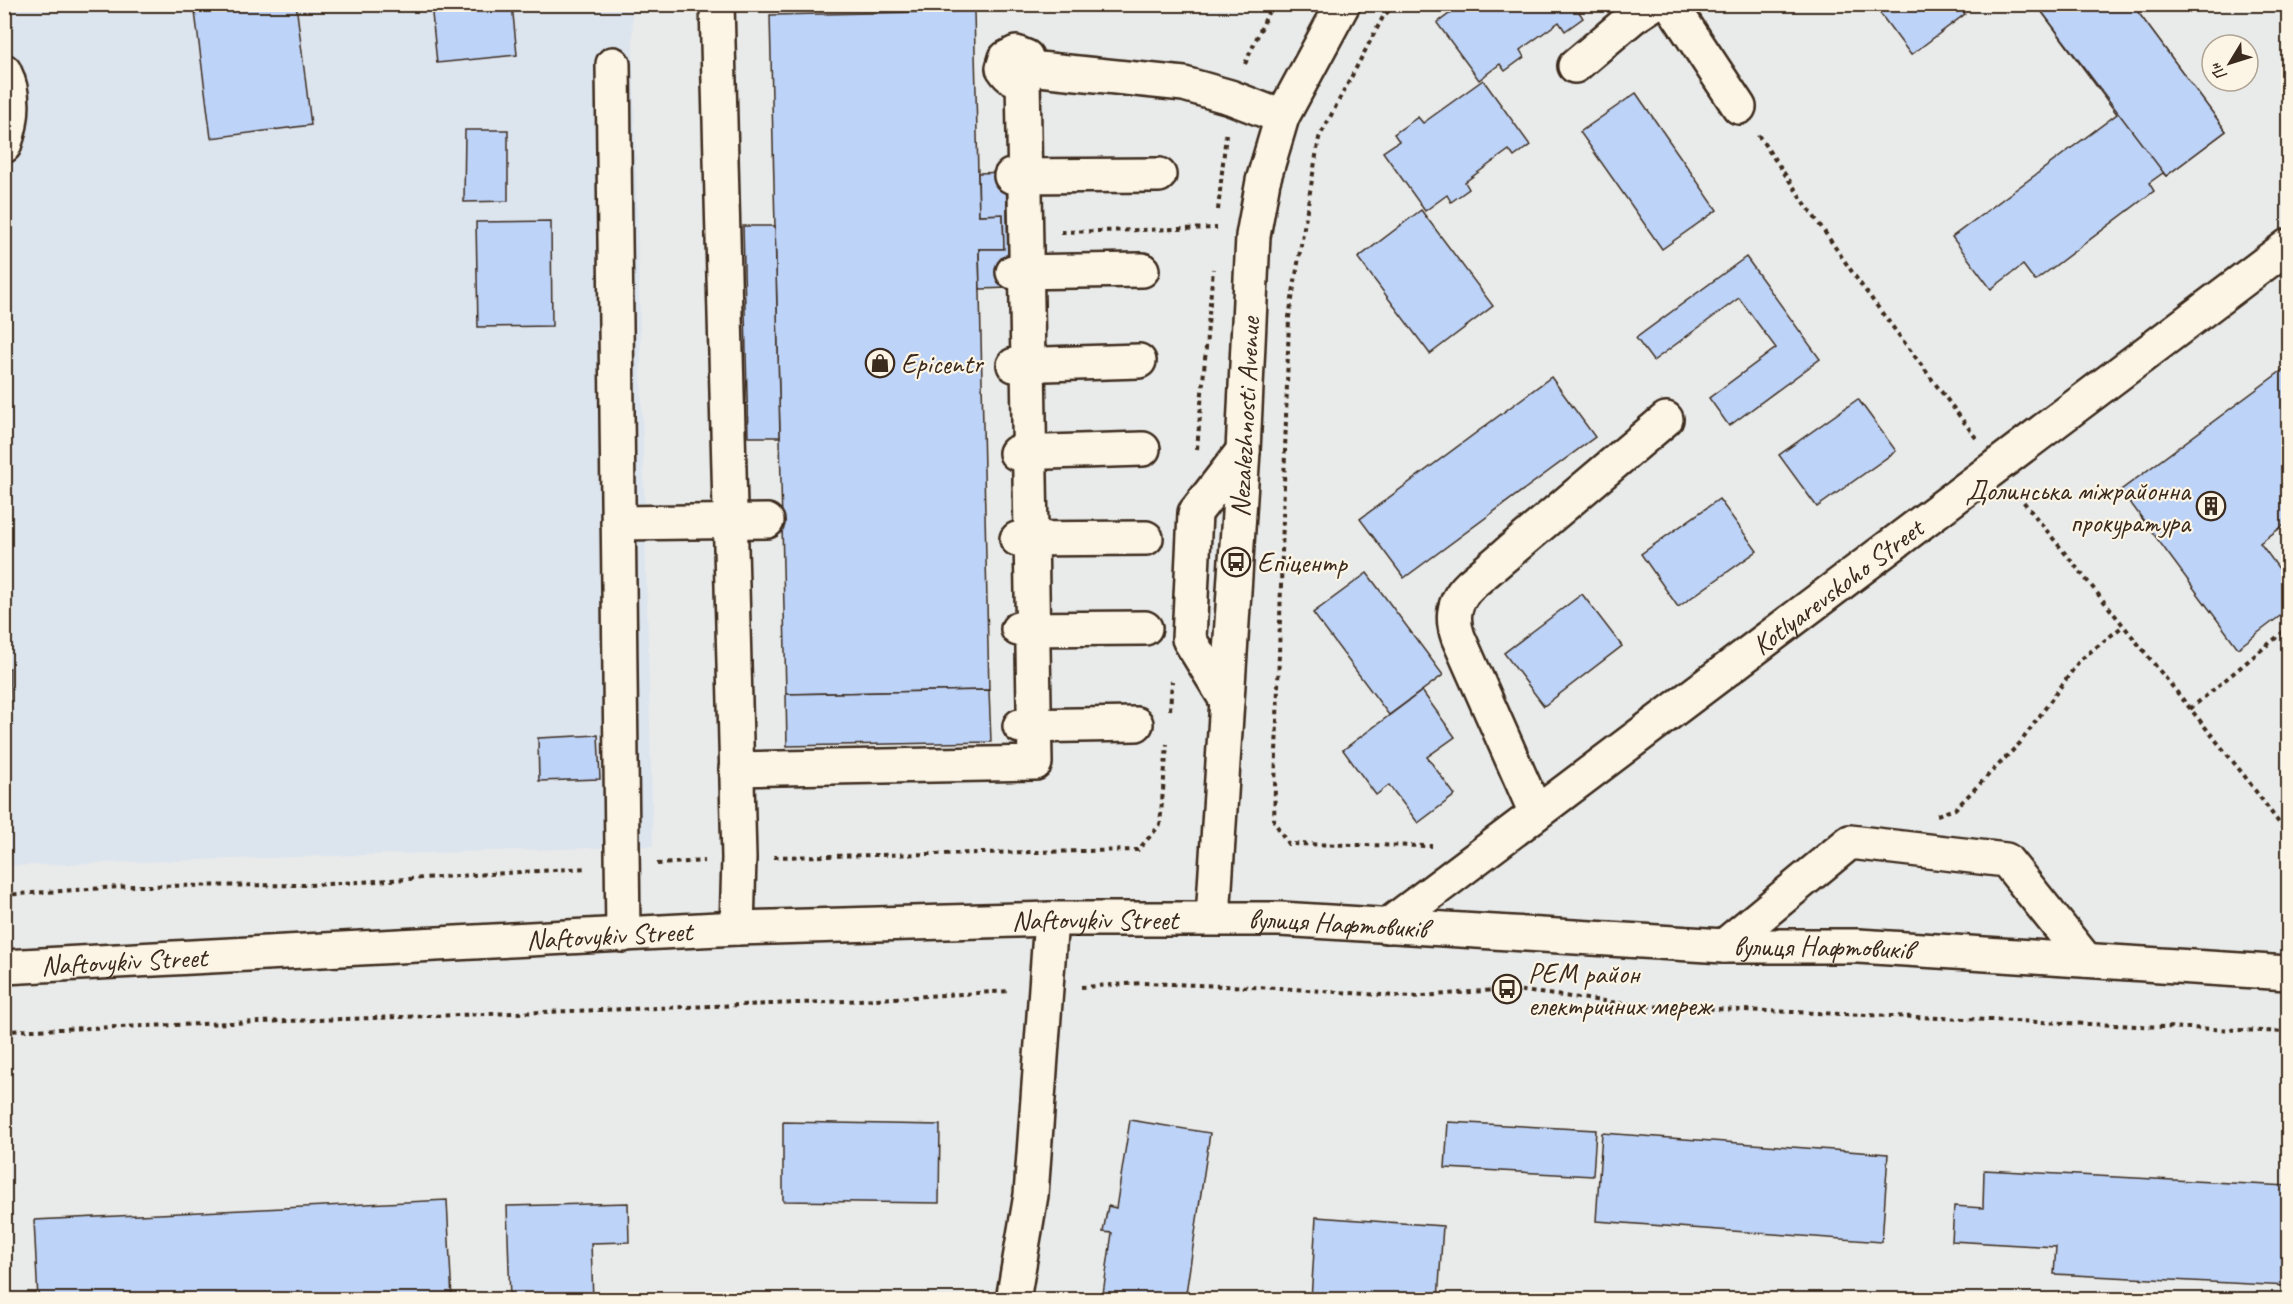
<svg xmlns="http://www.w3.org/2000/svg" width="2293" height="1304" font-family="Caveat,sans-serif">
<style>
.built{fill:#dce4ee}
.building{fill:#bdd3f7;stroke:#3b2a1e;stroke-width:1.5}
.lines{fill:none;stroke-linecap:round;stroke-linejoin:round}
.minor-casing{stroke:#3b2a1e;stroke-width:38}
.major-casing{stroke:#3b2a1e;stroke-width:38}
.path{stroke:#3b2a1e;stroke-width:4;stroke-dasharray:4.5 4.5;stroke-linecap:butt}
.minor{stroke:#fcf5e5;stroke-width:33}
.major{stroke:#fcf5e5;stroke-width:33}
.labels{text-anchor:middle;stroke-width:4.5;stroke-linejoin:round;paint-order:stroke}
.poi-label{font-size:28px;fill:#3b2a1e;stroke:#fcf5e5;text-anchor:start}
.street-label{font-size:28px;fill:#3b2a1e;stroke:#fcf5e5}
</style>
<rect width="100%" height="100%" fill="#e9ebea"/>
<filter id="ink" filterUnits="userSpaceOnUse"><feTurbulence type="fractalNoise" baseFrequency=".0167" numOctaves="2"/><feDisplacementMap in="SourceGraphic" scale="12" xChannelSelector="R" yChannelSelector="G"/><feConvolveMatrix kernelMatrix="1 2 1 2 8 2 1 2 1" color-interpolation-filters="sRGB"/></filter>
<g filter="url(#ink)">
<!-- built -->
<path class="built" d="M4,5H632L653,846L5,866Z"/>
<!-- building -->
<g class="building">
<path d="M194,4H296L311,125L211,138Z"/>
<path d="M431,4H512L517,55L437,63Z"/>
<path d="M1451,4H1574L1583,18L1565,31L1559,22L1520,50L1524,57L1505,71L1500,64L1479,80L1437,23L1453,11L1449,6Z"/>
<path d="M1873,4H1958L1965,14L1911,55Z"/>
<path d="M2036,4H2132L2226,131L2166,176L2163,173L2149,183L2154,191L2035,281L2023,265L1991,289L1952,237L2117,114Z"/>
<path d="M2036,4H2132L2226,131L2166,176Z"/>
<path d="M974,11L979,215L1003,214L1004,249H979L989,690L786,694L770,15Z"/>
<path d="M1483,80L1530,145L1514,157L1509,150L1465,182L1469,189L1451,202L1447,195L1425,211L1383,152L1399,141L1394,134L1418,117L1423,123Z"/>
<path d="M1636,93L1717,210L1662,249L1580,132Z"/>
<path d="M465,130H508V201L464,202Z"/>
<path d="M1006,172L1009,288L980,289L979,249H1004L1003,214L979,215L978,173Z"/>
<path d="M1421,210L1493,306L1430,354L1358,258Z"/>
<path d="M551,221L552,326L478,327L476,222Z"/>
<path d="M743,226H775L780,437H748Z"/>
<path d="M1746,257L1820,359L1729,426L1709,398L1776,348L1739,298L1653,361L1636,338Z"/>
<path d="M2288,366V522L2260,543L2288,581V610L2238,648L2121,490Z"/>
<path d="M1551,377L1595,437L1404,578L1360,519Z"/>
<path d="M1858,399L1896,451L1817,507L1779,455Z"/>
<path d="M1719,499L1757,551L1678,607L1641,554Z"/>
<path d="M1367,573L1443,675L1389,715L1313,613Z"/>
<path d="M1582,594L1622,646L1544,706L1504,653Z"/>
<path d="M4,668H10L9,757H4Z"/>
<path d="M989,690L991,742L787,746L786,694Z"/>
<path d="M1422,691L1455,737L1427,757L1455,795L1418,823L1389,785L1376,795L1343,750Z"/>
<path d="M598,735L600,779L539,781L538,738Z"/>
<path d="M1130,1120L1210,1133L1185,1300H1102L1112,1233L1103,1232L1108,1206L1116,1208Z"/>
<path d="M783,1122L940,1125L939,1203L783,1201Z"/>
<path d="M1448,1122L1596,1130L1593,1176L1445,1168Z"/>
<path d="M1602,1133L1888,1154L1882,1242L1596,1221Z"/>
<path d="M1984,1170L2288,1186V1286L2054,1274L2056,1247L1952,1241L1954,1206L1983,1208Z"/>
<path d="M447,1200L452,1300H38L34,1220Z"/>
<path d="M628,1203L629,1242L591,1243L593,1300H510L507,1206Z"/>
<path d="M1316,1217L1443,1226L1438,1300H1311Z"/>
</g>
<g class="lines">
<!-- minor casing -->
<g class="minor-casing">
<g id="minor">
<path d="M717,4L739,858L737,928"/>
<path d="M1671,4L1739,107"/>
<path d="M613,64L623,935"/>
<path d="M1575,66L1633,17L1653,4"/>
<path d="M1029,68L1184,84L1230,97L1282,117"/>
<path d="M4,71C16,95 13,121 4,146"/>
<path d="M1011,176L1159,175"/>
<path d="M1013,272L1142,270"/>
<path d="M1014,365L1139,361"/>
<path d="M1016,453L1143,449"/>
<path d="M618,523L767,521"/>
<path d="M1017,539L1146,538"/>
<path d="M1018,629L1145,628"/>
<path d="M1227,701L1189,639L1195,513L1243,451"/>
<path d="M1020,726L1136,724"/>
<path d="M736,769L1035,763L1023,77L1029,68L1026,57L1016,53L1006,58L1003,68C1009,77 1012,80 1023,77"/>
<path d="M1536,813L1458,637C1451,617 1454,600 1470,585L1666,419"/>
<path id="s1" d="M1387,926L2288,246"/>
<path d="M1724,946L1850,842L2006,860L2086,960"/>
<path id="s2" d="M4,967L737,928L1051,919H1280L1724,946H1858L2288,973"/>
<path d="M1013,1300L1031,1195L1051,919"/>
</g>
</g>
<!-- major casing -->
<g class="major-casing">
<g id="major">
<path id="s3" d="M1213,918L1243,451L1253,236L1263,181L1282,117L1343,4"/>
</g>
</g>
<!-- path -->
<g class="path">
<path d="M1395,4L1383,17L1319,138L1289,317L1274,821L1288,844L1432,846"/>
<path d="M1245,64L1272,4"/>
<path d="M1758,135L1859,282L1976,438"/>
<path d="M1218,210L1226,134"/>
<path d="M1061,232L1217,228"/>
<path d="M1197,449L1213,269"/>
<path d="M2018,495L2243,774L2288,835"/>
<path d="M2190,709L2288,628"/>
<path d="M1170,710L1172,681"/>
<path d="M1937,815L1955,809L2020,743L2080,660L2123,626"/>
<path d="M774,857L1138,850L1160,825L1167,744"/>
<path d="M657,864L704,861"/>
<path d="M4,895L133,886L310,885L587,868"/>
<path d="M1081,987L1143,983L1278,988L1411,997L1507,989L1643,1006L2288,1032"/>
<path d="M4,1031L827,1002L1011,991"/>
</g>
<!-- minor -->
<use href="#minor" class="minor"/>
<!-- major -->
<use href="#major" class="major"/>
</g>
</g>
<!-- icons -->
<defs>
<g id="shop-ring" transform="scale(1.5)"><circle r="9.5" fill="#fcf5e5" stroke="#3b2a1e" stroke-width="1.5"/><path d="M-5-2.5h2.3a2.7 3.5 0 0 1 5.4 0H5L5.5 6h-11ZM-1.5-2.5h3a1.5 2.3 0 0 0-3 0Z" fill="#3b2a1e"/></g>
<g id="building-ring" transform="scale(1.5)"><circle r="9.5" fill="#fcf5e5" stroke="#3b2a1e" stroke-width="1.5"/><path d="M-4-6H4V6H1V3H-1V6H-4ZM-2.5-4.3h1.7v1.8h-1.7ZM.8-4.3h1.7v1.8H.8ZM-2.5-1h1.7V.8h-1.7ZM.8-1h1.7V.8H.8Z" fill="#3b2a1e"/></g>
<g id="bus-ring" transform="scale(1.5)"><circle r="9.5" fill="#fcf5e5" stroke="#3b2a1e" stroke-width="1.5"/><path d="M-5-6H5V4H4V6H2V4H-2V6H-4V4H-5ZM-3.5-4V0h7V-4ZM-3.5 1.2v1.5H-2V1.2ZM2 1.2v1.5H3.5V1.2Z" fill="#3b2a1e"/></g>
</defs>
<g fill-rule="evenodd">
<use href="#shop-ring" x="880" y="363"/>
<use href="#building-ring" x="2211" y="506"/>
<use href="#bus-ring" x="1236" y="562"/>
<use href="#bus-ring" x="1507" y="989"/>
</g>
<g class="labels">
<!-- poi labels -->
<g class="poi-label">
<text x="901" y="373">Epicentr</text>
<text x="2190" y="500" text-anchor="end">Долинська міжрайонна<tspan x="2190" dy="32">прокуратура</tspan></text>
<text x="1257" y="572">Епіцентр</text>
<text x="1528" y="983">РЕМ район<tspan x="1528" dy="32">електричних мереж</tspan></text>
</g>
<!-- street labels -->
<g class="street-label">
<text dy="10" stroke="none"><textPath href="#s3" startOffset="502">Nezalezhnosti Avenue</textPath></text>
<text dy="10" stroke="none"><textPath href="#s1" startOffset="564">Kotlyarevskoho Street</textPath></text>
<text dy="10" stroke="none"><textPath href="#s2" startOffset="1092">Naftovykiv Street</textPath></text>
<text dy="10" stroke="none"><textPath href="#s2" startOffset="1335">вулиця Нафтовиків</textPath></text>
<text dy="10" stroke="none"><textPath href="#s2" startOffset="606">Naftovykiv Street</textPath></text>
<text dy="10" stroke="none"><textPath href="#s2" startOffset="1821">вулиця Нафтовиків</textPath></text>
<text dy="10" stroke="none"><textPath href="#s2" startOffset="120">Naftovykiv Street</textPath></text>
</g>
</g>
<!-- margin -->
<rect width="2293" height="1304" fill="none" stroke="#fcf5e5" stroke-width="24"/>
<rect x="12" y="12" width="2269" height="1280" fill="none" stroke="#3b2a1e" stroke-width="2" filter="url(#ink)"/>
<!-- north arrow -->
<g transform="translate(2230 63) rotate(232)"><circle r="28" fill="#fcf5e5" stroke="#afa495" stroke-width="1.5"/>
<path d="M0-4.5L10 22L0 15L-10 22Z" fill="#3b2a1e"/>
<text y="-9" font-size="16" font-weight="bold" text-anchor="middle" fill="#3b2a1e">Пн</text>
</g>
</svg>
